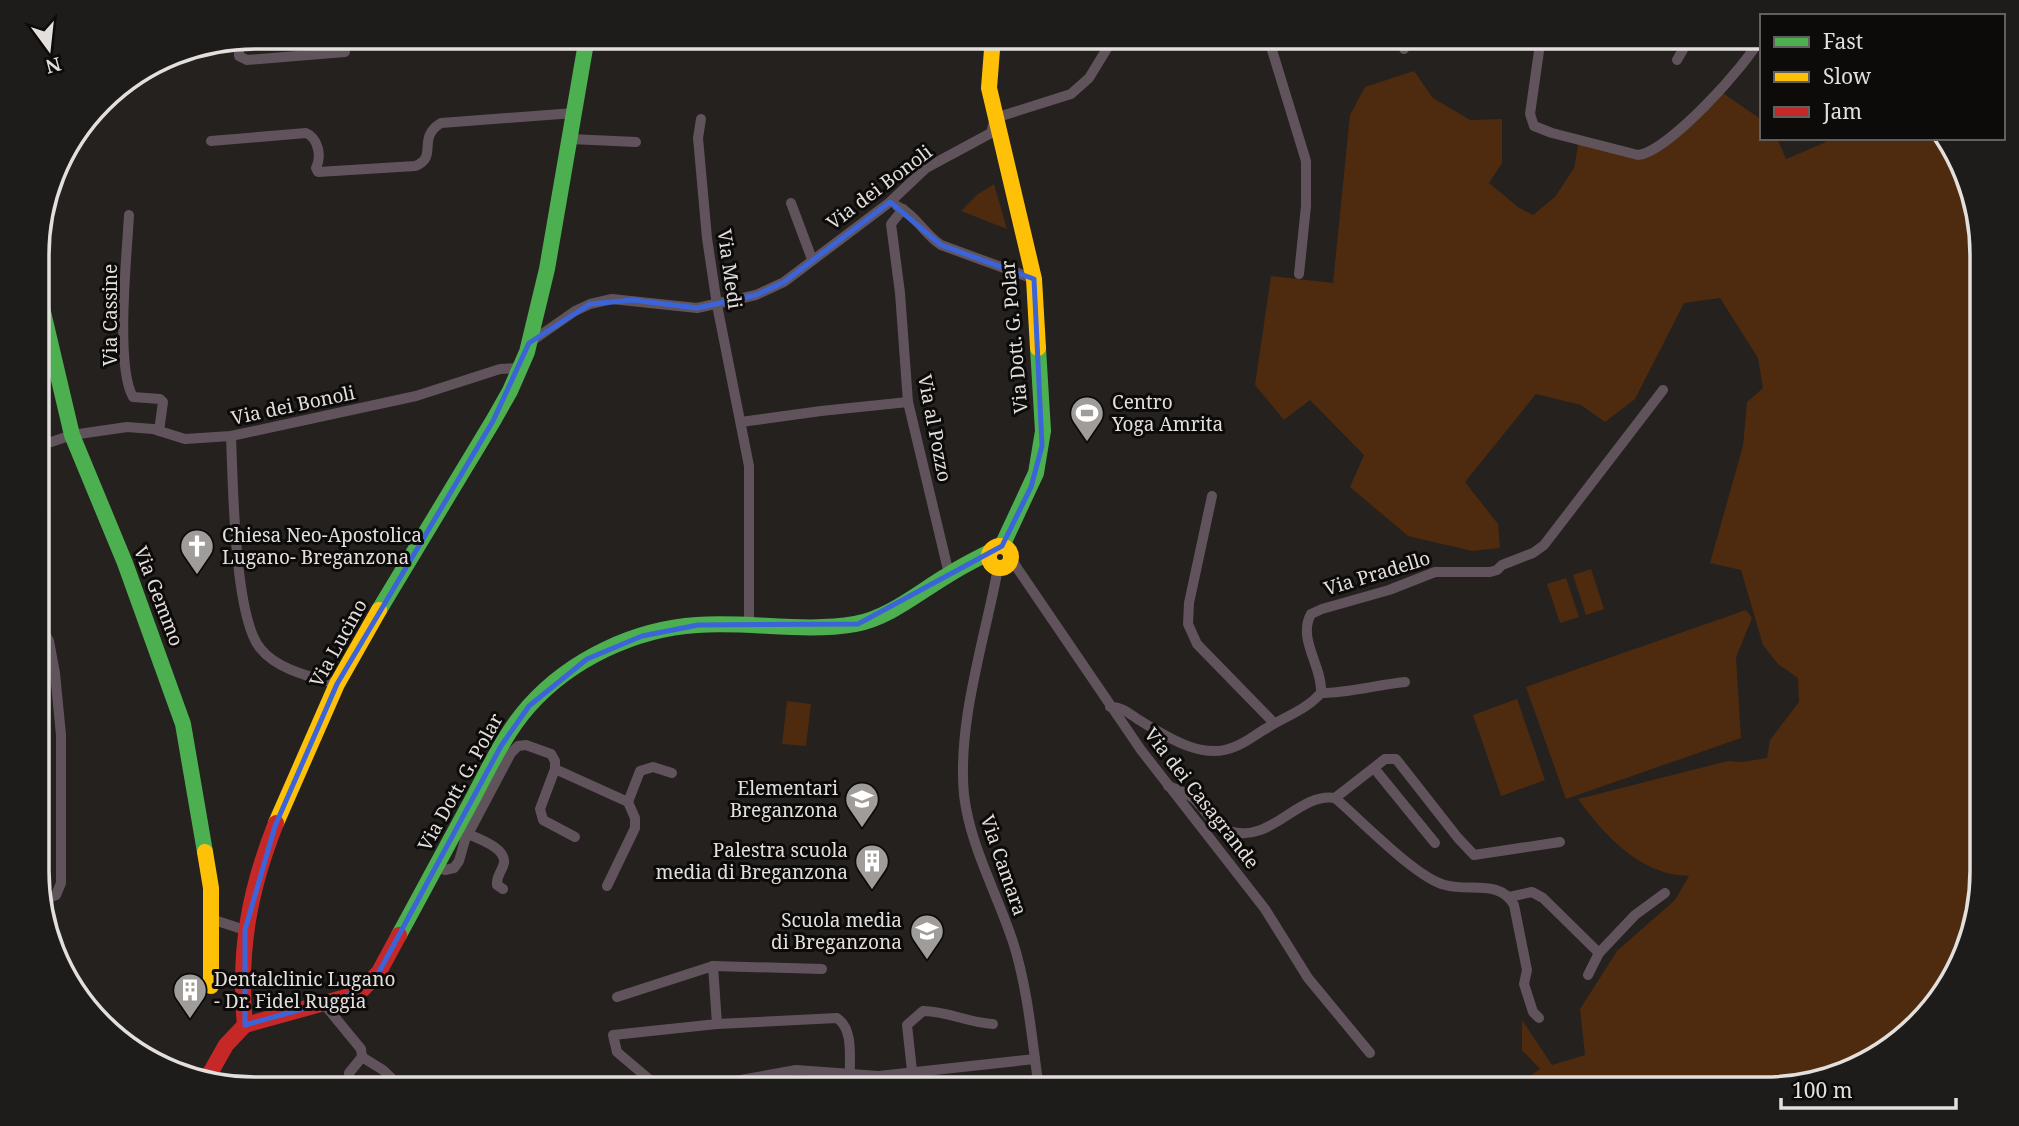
<svg xmlns="http://www.w3.org/2000/svg" width="2019" height="1126" font-family="'Noto Serif',serif">
<style>
.green{fill:#4e2b0f}
.lines{fill:none;stroke-linecap:round;stroke-linejoin:round}
.street{stroke:#61535c;stroke-width:10}
.fast{stroke:#4caf50;stroke-width:16}
.slow{stroke:#ffc107;stroke-width:16}
.jam{stroke:#c62828;stroke-width:16}
.marked{fill:none;stroke:#3b64d9;stroke-width:5;stroke-linejoin:round}
.labels{text-anchor:middle;stroke-width:6;stroke-linejoin:round;paint-order:stroke}
.street-label{font-size:19px;fill:#e2dfdd;stroke:#0d0b09}
.poi-label{font-size:19px;fill:#e2dfdd;stroke:#0d0b09;text-anchor:start}
.rim{fill:none;stroke:#e2dfdd;stroke-width:3.5}
</style>
<rect width="100%" height="100%" fill="#24211f"/>
<!-- green -->
<g class="green">
<path d="M1414,71L1433,98L1470,120L1502,119V163L1489,183L1518,207L1533,215L1555,197L1574,168L1579,140L1645,154L1720,91L1762,120V138H1777L1786,159L1824,143L1828,138H1947L1982,240V885L1953,980L1885,1053L1778,1089H1500L1525,1079L1540,1069L1522,1050V1020L1552,1065L1585,1055L1580,1009L1617,951L1675,900L1689,876C1683,875 1674,875 1667,873C1627,861 1602,831 1578,799L1728,761L1743,762L1767,758L1770,740L1799,702L1798,678L1778,664L1763,645L1741,570L1710,563L1743,446L1747,402L1763,388L1758,358L1720,298L1684,303L1635,399L1605,422L1581,405L1536,394L1465,482L1498,524L1500,548L1472,551L1408,536L1350,487L1364,455L1310,400L1284,420L1255,385L1271,276L1333,283L1350,115L1365,87Z"/>
<path d="M994,184L1007,229L961,211L978,194Z"/>
<path d="M1591,569L1604,609L1586,615L1573,575Z"/>
<path d="M1566,578L1579,617L1560,623L1547,584Z"/>
<path d="M1746,610L1752,618L1736,657L1741,738L1566,799L1526,687Z"/>
<path d="M1517,699L1545,780L1501,796L1473,715Z"/>
<path d="M787,701L811,704L806,746L782,744Z"/>
</g>
<g class="lines">
<!-- street -->
<g class="street">
<path d="M1268,37L1306,161V206L1299,274"/>
<path d="M1402,37L1404,49"/>
<path d="M1541,37L1530,114L1534,126L1552,133L1638,155C1668,152 1747,65 1761,37"/>
<path d="M239,40V56L247,60L345,52"/>
<path d="M1677,60L1690,37"/>
<path d="M701,119L698,138L707,238L717,305L749,466V627"/>
<path d="M570,139L636,142"/>
<path d="M211,141L306,133C318,138 322,156 316,168L318,172L415,166C439,157 416,138 441,123L574,113"/>
<path d="M791,203L812,259"/>
<path d="M897,206C915,214 925,235 941,245L1034,279"/>
<path d="M903,209L891,224L900,293L908,402L949,574"/>
<path d="M129,215C127,254 115,366 133,397L160,399L163,402L159,431"/>
<path d="M529,343L575,311L590,304L612,299L697,308L756,295L784,282L890,202L926,168L991,133L995,118L1071,94L1089,78L1114,37"/>
<path d="M741,422L821,411L908,402"/>
<path d="M231,436C233,482 234,616 260,648C277,670 312,677 337,684"/>
<path d="M39,446L72,435L127,427L153,429L185,439L231,436L416,396L500,369L519,368"/>
<path d="M1212,496L1189,603L1188,624L1197,644L1274,723"/>
<path d="M1011,559L1141,750L1265,909L1308,978L1370,1053"/>
<path d="M998,568C985,639 957,722 964,795C970,846 997,893 1013,942C1028,989 1032,1040 1039,1089"/>
<path d="M39,623L49,641L55,673L61,735V883L56,895L46,899H39"/>
<path d="M1321,693C1323,667 1297,639 1311,614L1322,609L1389,590L1435,572H1490L1497,570L1502,565L1533,553L1544,545L1663,390"/>
<path d="M1110,707C1121,706 1130,714 1139,720C1166,736 1202,761 1234,747C1246,743 1256,734 1267,728C1286,716 1306,710 1321,693C1349,693 1376,685 1405,682"/>
<path d="M1374,768L1435,843"/>
<path d="M555,769L540,809L543,820L575,837"/>
<path d="M1168,786C1177,789 1185,792 1193,798C1205,808 1212,826 1229,831C1271,845 1298,792 1335,798C1360,819 1416,878 1445,885C1470,892 1500,879 1514,905L1527,970L1524,984L1533,1012L1539,1018"/>
<path d="M1335,798L1385,759H1396L1458,838L1474,855L1560,842"/>
<path d="M628,802L640,771L653,767L672,773"/>
<path d="M468,834C479,839 506,848 504,863C502,872 496,875 497,885L503,889"/>
<path d="M437,867L445,870L454,868L459,861L465,840L511,753L518,746L526,745L551,754L555,761V769L628,802L635,818V828L607,886"/>
<path d="M1509,897L1532,892L1543,898L1599,953L1588,975"/>
<path d="M211,919L245,930"/>
<path d="M1599,953L1635,915L1665,893"/>
<path d="M713,966L822,969"/>
<path d="M617,997L713,966L717,1024L613,1035L617,1052L650,1080L668,1086L696,1088L796,1070L879,1076L1035,1059"/>
<path d="M324,1004L361,1049L362,1057L349,1073L351,1089"/>
<path d="M717,1024L837,1018C854,1030 849,1056 850,1075"/>
<path d="M362,1057L383,1070L403,1089"/>
<path d="M914,1089L907,1025L923,1011C947,1011 969,1023 993,1024"/>
</g>
<!-- fast -->
<g class="fast">
<path d="M39,295L72,435L125,563L183,724L205,852"/>
<path d="M1002,546L1036,473L1043,431L1038,348"/>
<path d="M379,610L493,421L510,391L527,352L547,269L587,37"/>
<path d="M399,935C423,890 448,845 472,800C489,768 505,733 529,706C571,659 635,629 697,625C750,621 803,633 855,624C889,618 919,592 948,575C962,566 976,559 990,552"/>
</g>
<!-- slow -->
<g class="slow">
<path d="M993,37L989,88L1034,279L1038,348"/>
<circle cx="1000" cy="557" r="11"/>
<path d="M276,823L337,684L379,610"/>
<path d="M205,852L211,888V986"/>
</g>
<!-- jam -->
<g class="jam">
<path d="M245,1025C238,952 249,891 276,823"/>
<path d="M208,1077L226,1045L245,1025L346,997L363,989L379,972L399,935"/>
</g>
</g>
<!-- marked area -->
<path class="marked" d="M890,202L941,245L1034,279L1042,446L1031,487L1002,546L858,624L698,625L642,636L587,659L529,706L501,746L379,972L346,997L245,1025V930L275,826L337,684L493,421L529,343L590,304L633,300L697,308L756,295L784,282Z"/>
<!-- icons -->
<defs>
<g id="stadium-pin" transform="scale(1.75)"><path d="M0 17L-7.5 6A9.5 9.5 0 1 1 7.5 6Z" fill="#a09c9a" stroke="#0d0b09"/><path d="M0-5a6.5 5 0 1 0 0 10a6.5 5 0 1 0 0-10ZM-3.5-1.8h7v3.6h-7Z" fill="#fff"/></g>
<g id="church-pin" transform="scale(1.75)"><path d="M0 17L-7.5 6A9.5 9.5 0 1 1 7.5 6Z" fill="#a09c9a" stroke="#0d0b09"/><path d="M-1.2-6h2.4v3.5h3.3v2.4h-3.3V6h-2.4V-.1h-3.3v-2.4h3.3Z" fill="#fff"/></g>
<g id="school-pin" transform="scale(1.75)"><path d="M0 17L-7.5 6A9.5 9.5 0 1 1 7.5 6Z" fill="#a09c9a" stroke="#0d0b09"/><path d="M0-5L7-2L0 1L-7-2ZM-4 1L0 2.5L4 1V4Q0 6-4 4Z" fill="#fff"/></g>
<g id="building-pin" transform="scale(1.75)"><path d="M0 17L-7.5 6A9.5 9.5 0 1 1 7.5 6Z" fill="#a09c9a" stroke="#0d0b09"/><path d="M-4-6H4V6H1V3H-1V6H-4ZM-2.5-4.3h1.7v1.8h-1.7ZM.8-4.3h1.7v1.8H.8ZM-2.5-1h1.7V.8h-1.7ZM.8-1h1.7V.8H.8Z" fill="#fff"/></g>
</defs>
<g fill-rule="evenodd">
<use href="#stadium-pin" x="1087" y="413"/>
<use href="#church-pin" x="197" y="546"/>
<use href="#school-pin" x="862" y="799"/>
<use href="#building-pin" x="872" y="861"/>
<use href="#school-pin" x="927" y="931"/>
<use href="#building-pin" x="190" y="990"/>
</g>
<g class="labels">
<!-- street labels -->
<g class="street-label">
<text transform="translate(879 187) rotate(-37)" y="7">Via dei Bonoli</text>
<text transform="translate(730 269) rotate(82)" y="7">Via Medi</text>
<text transform="translate(110 315) rotate(-90)" y="7">Via Cassine</text>
<text transform="translate(1014 337) rotate(-95)" y="7">Via Dott. G. Polar</text>
<text transform="translate(293 405) rotate(-12)" y="7">Via dei Bonoli</text>
<text transform="translate(935 428) rotate(79)" y="7">Via al Pozzo</text>
<text transform="translate(1377 573) rotate(-17)" y="7">Via Pradello</text>
<text transform="translate(159 596) rotate(69)" y="7">Via Gemmo</text>
<text transform="translate(338 643) rotate(-61)" y="7">Via Lucino</text>
<text transform="translate(460 782) rotate(-61)" y="7">Via Dott. G. Polar</text>
<text transform="translate(1202 798) rotate(52)" y="7">Via dei Casagrande</text>
<text transform="translate(1004 865) rotate(71)" y="7">Via Camara</text>
</g>
<!-- poi labels -->
<g class="poi-label">
<text x="1112" y="409">Centro<tspan x="1112" dy="22">Yoga Amrita</tspan></text>
<text x="222" y="542">Chiesa Neo-Apostolica<tspan x="222" dy="22">Lugano- Breganzona</tspan></text>
<text x="838" y="795" text-anchor="end">Elementari<tspan x="838" dy="22">Breganzona</tspan></text>
<text x="848" y="857" text-anchor="end">Palestra scuola<tspan x="848" dy="22">media di Breganzona</tspan></text>
<text x="902" y="927" text-anchor="end">Scuola media<tspan x="902" dy="22">di Breganzona</tspan></text>
<text x="214" y="986">Dentalclinic Lugano<tspan x="214" dy="22">- Dr. Fidel Ruggia</tspan></text>
</g>
</g>
<!-- crop -->
<path d="M0 0H2019V1126H0ZM255 49H1764A206 206 0 0 1 1970 255V871A206 206 0 0 1 1764 1077H255A206 206 0 0 1 49 871V255A206 206 0 0 1 255 49Z" fill="#1e1c1a" fill-rule="evenodd"/>
<path class="rim" d="M255 49H1764A206 206 0 0 1 1970 255V871A206 206 0 0 1 1764 1077H255A206 206 0 0 1 49 871V255A206 206 0 0 1 255 49Z"/>
<!-- legend -->
<rect x="1760" y="14" width="245" height="126" fill="#0d0b09" stroke="#62605e" stroke-width="2"/>
<rect x="1774" y="37" width="35" height="10" fill="#4caf50" stroke="#62605e" stroke-width="2"/>
<text x="1823" y="49" font-size="21" fill="#e2dfdd">Fast</text>
<rect x="1774" y="72" width="35" height="10" fill="#ffc107" stroke="#62605e" stroke-width="2"/>
<text x="1823" y="84" font-size="21" fill="#e2dfdd">Slow</text>
<rect x="1774" y="107" width="35" height="10" fill="#c62828" stroke="#62605e" stroke-width="2"/>
<text x="1823" y="119" font-size="21" fill="#e2dfdd">Jam</text>
<!-- north arrow -->
<g transform="translate(49 49) rotate(165)" stroke="#0d0b09" stroke-width="5" paint-order="stroke">
<path d="M0-5L12 26L0 18L-12 26Z" fill="#e2dfdd"/>
<text y="-10" font-size="19" font-weight="bold" text-anchor="middle" fill="#e2dfdd">N</text>
</g>
<!-- scale -->
<path d="M1781 1098v10h175v-10" fill="none" stroke="#e2dfdd" stroke-width="3.5"/>
<text x="1792" y="1098" font-size="21" fill="#e2dfdd" stroke="#0d0b09" stroke-width="5" paint-order="stroke">100 m</text>
</svg>
